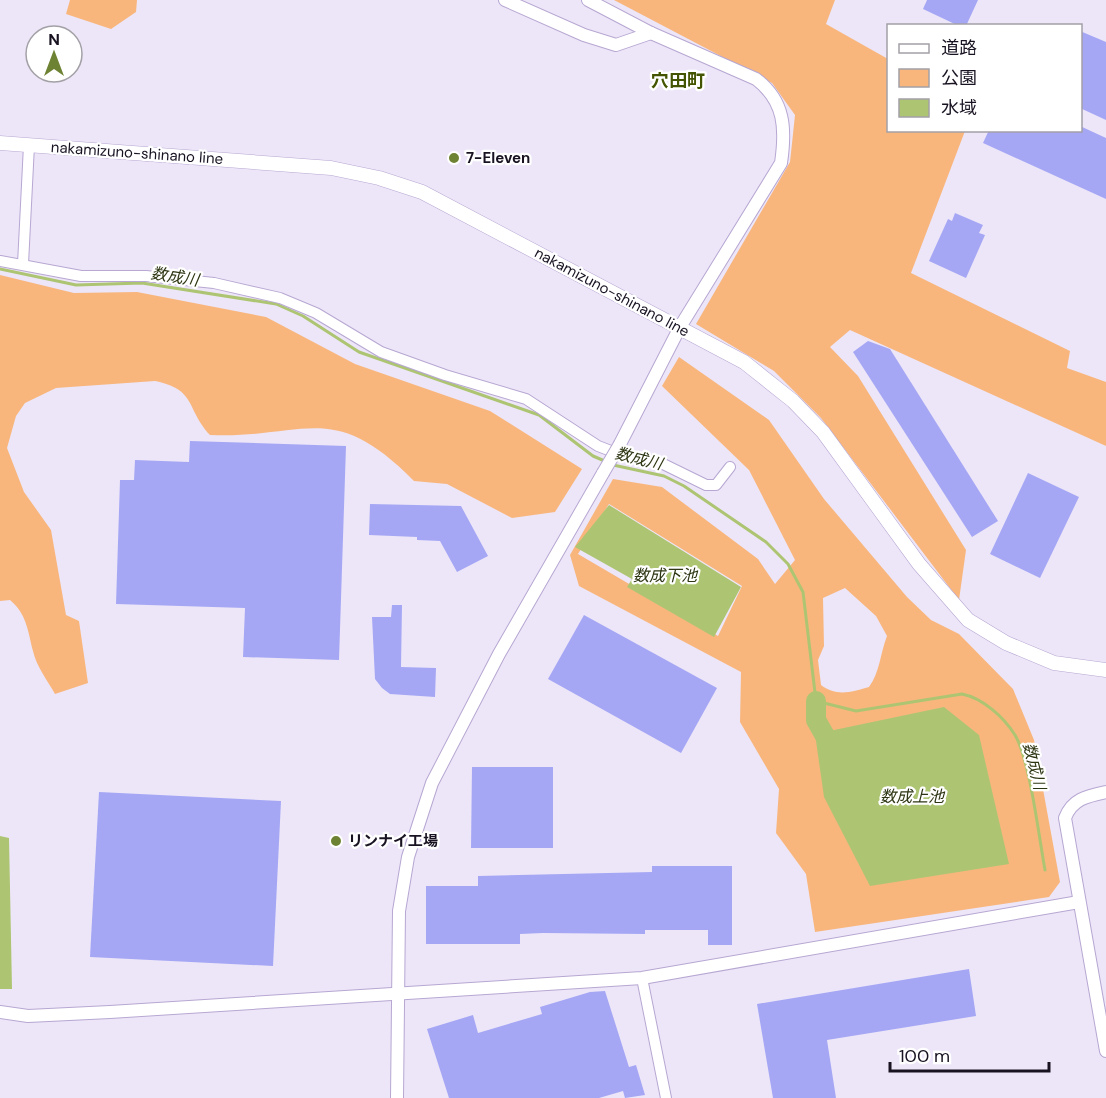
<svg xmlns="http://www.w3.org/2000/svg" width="1106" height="1098" font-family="'DM Sans','Noto Sans JP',sans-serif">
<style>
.green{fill:#f8b67d;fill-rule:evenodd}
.water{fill:#adc572}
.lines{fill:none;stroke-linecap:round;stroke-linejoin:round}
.stream{stroke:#adc572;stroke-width:3}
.river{stroke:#adc572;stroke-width:20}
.building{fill:#a5a7f5}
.minor-casing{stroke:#b7a7d2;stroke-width:12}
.tertiary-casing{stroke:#b7a7d2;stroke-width:14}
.secondary-casing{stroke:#b7a7d2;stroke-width:15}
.minor{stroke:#fff;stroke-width:10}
.tertiary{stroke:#fff;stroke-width:12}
.secondary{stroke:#fff;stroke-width:14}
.tertiary-bridge-casing{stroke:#b7a7d2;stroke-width:14;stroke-linecap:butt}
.tertiary-bridge{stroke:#fff;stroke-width:12}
.poi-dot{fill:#6e8233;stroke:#fff;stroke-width:2}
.labels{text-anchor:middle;stroke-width:4.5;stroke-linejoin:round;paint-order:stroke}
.street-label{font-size:15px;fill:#181221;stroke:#fff}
.poi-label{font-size:15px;font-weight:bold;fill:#181221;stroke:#fff;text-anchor:start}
.water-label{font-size:16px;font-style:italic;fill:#2d3613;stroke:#fff}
.quarter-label{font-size:18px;font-weight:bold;fill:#445502;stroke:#fff}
</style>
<rect width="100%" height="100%" fill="#ede6f8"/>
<!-- green -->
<g class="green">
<path d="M70,0H137L136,12L111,29L66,14Z"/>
<path d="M614,0H835L826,24L888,59V130L965,131L911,273L1070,351L1067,368L1106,382V446L850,330L830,347L858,376L966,550L959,600L821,418L774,371L696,324L790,162L795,115L772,83Z"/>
<path d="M0,275L74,293L137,292L266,317L355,364L490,411L582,469L555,512L512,518L447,484L414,481C332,398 306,439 210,435C185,407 197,390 155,381L56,388L25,403L16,416L7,448L24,492L51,530L66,615L79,621L88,683L55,694C48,681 36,666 33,651C28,632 27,614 10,600L0,601Z"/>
<path d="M679,357L769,420L824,499L907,597L931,620L959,634L1013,689L1034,740L1060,882L1049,897L815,932L806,874L776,833L779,789L740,722L741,672L579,586L570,555L613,479L662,487L758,559L775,584L795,560L749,470L662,386ZM609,504L742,586L718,636L578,554ZM845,588L876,616L887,636C880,654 880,672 869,687C851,692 837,697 821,685L818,660L824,646L823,598Z"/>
</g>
<!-- water -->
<g class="water">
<path d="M609,505L741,587L714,637L627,587L632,579L575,547Z"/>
<path d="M944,707L979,735L1009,864L870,886L824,797L815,734Z"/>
<path d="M0,836L9,838L12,989H0Z"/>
</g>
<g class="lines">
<!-- stream -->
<g class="stream">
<path d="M0,269L76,285L142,283L276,304L303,316L359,352L539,415L593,456L607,462"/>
<path d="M613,465L664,476L684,486L766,542L788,564L803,592L816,701L856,711L962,694C982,698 1003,716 1015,735C1030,760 1039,838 1045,870"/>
</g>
<!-- river -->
<path class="river" d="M816,701V720L833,750"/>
</g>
<!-- building -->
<g class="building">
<path d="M927,0H978L966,26H959L923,9Z"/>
<path d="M1080,31L1106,42V120L1080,108Z"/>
<path d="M1080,126L1106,138V199L983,143L989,130H1080Z"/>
<path d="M955,213L983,225L979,233L985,235L966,278L929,261L948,219L952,221Z"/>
<path d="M868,341L890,349L998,521L972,537L853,352Z"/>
<path d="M190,441L346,446L339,660L243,657L245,608L116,604L120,480H134L135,460L189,462Z"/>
<path d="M1028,473L1079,497L1040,578L990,554Z"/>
<path d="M370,504L461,506L488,556L457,572L440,541L417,540V537L369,535Z"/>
<path d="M392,605H402L401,667L436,668L435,697L390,694L382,688L375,679L372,617H391Z"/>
<path d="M584,615L717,688L681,753L548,679Z"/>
<path d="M472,767H553V848H471Z"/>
<path d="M99,792L281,801L273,966L90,957Z"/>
<path d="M652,866H732V945H708V930H645V934L543,933L520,934V944H426V886H478V876L652,872Z"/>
<path d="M969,969L976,1016L827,1040L836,1098H773L757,1004Z"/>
<path d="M605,991L629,1067L636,1065L645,1095L625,1098L623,1091L599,1098H449L427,1029L473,1015L478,1033L542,1014L540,1007L590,992Z"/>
</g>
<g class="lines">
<!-- minor casing -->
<g class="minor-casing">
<g id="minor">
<path d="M0,261L81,276H146L214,283L280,298L316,313L381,352L445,375L526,399L598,446L624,456L657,461L706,485H716L730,467"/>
<path d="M23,264L29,145"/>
<path d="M642,978L666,1098"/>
</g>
</g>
<!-- tertiary casing -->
<g class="tertiary-casing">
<g id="tertiary">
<path d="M505,0L584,35L616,45L651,33"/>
<path d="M588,0L651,33L756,79C785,101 786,129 781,163L680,327L620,444"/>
<path d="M1106,792C1087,796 1072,799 1065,818L1106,1051"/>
<path d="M0,1012L28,1016L110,1012L642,978L1079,902"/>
<path d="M397,1098L399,911L408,857L432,783L499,654L603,473"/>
</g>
</g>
<!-- secondary casing -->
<g class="secondary-casing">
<path id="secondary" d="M0,143L331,168L379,178L422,192L744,362L793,401L823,432L919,564L968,620L1006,643L1054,663L1106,670"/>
</g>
<!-- minor -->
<use href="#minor" class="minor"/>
<!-- tertiary -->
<use href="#tertiary" class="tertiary"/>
<!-- secondary -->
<use href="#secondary" class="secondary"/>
<!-- tertiary-bridge casing -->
<g class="tertiary-bridge-casing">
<path id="tertiary-bridge" d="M603,473L620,444"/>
</g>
<!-- tertiary-bridge -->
<use href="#tertiary-bridge" class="tertiary-bridge"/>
</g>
<!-- markers -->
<g class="poi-dot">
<circle cx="454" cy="158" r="6"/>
<circle cx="336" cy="841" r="6"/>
</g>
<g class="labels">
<!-- street labels -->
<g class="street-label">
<text transform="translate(137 153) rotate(4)" y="5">nakamizuno-shinano line</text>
<text transform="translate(612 292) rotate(28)" y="5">nakamizuno-shinano line</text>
</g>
<!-- poi labels -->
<g class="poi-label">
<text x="466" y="163">7-Eleven</text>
<text x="348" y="846">リンナイ工場</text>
</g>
<!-- water labels -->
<g class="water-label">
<text transform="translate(175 276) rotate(9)" y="6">数成川</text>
<text transform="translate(639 458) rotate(14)" y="6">数成川</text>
<text x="665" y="581">数成下池</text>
<text transform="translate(1035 766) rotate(76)" y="6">数成川</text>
<text x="912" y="802">数成上池</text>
</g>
<!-- quarter labels -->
<g class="quarter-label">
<text x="678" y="87">穴田町</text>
</g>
</g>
<!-- legend -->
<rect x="887" y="24" width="195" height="108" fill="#ffffff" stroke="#a3a0a6" stroke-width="1.5"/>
<rect x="899" y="44" width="30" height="9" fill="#ffffff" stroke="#a3a0a6" stroke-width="1.5"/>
<text x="941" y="54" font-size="18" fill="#181221">道路</text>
<rect x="899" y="69" width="30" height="18" fill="#f8b67d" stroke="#a3a0a6" stroke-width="1.5"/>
<text x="941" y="84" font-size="18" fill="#181221">公園</text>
<rect x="899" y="99" width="30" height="18" fill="#adc572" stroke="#a3a0a6" stroke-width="1.5"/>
<text x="941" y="114" font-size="18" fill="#181221">水域</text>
<!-- north arrow -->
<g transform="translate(54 54)"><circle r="28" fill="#ffffff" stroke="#a3a0a6" stroke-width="1.5"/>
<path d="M0-4.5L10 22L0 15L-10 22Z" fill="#6e8233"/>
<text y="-9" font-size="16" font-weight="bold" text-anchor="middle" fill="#181221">N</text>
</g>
<!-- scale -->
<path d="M890 1062v9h159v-9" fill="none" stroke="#181221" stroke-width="3"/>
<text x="899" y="1062" font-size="18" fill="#181221" stroke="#ffffff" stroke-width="4.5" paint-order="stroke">100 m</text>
</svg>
